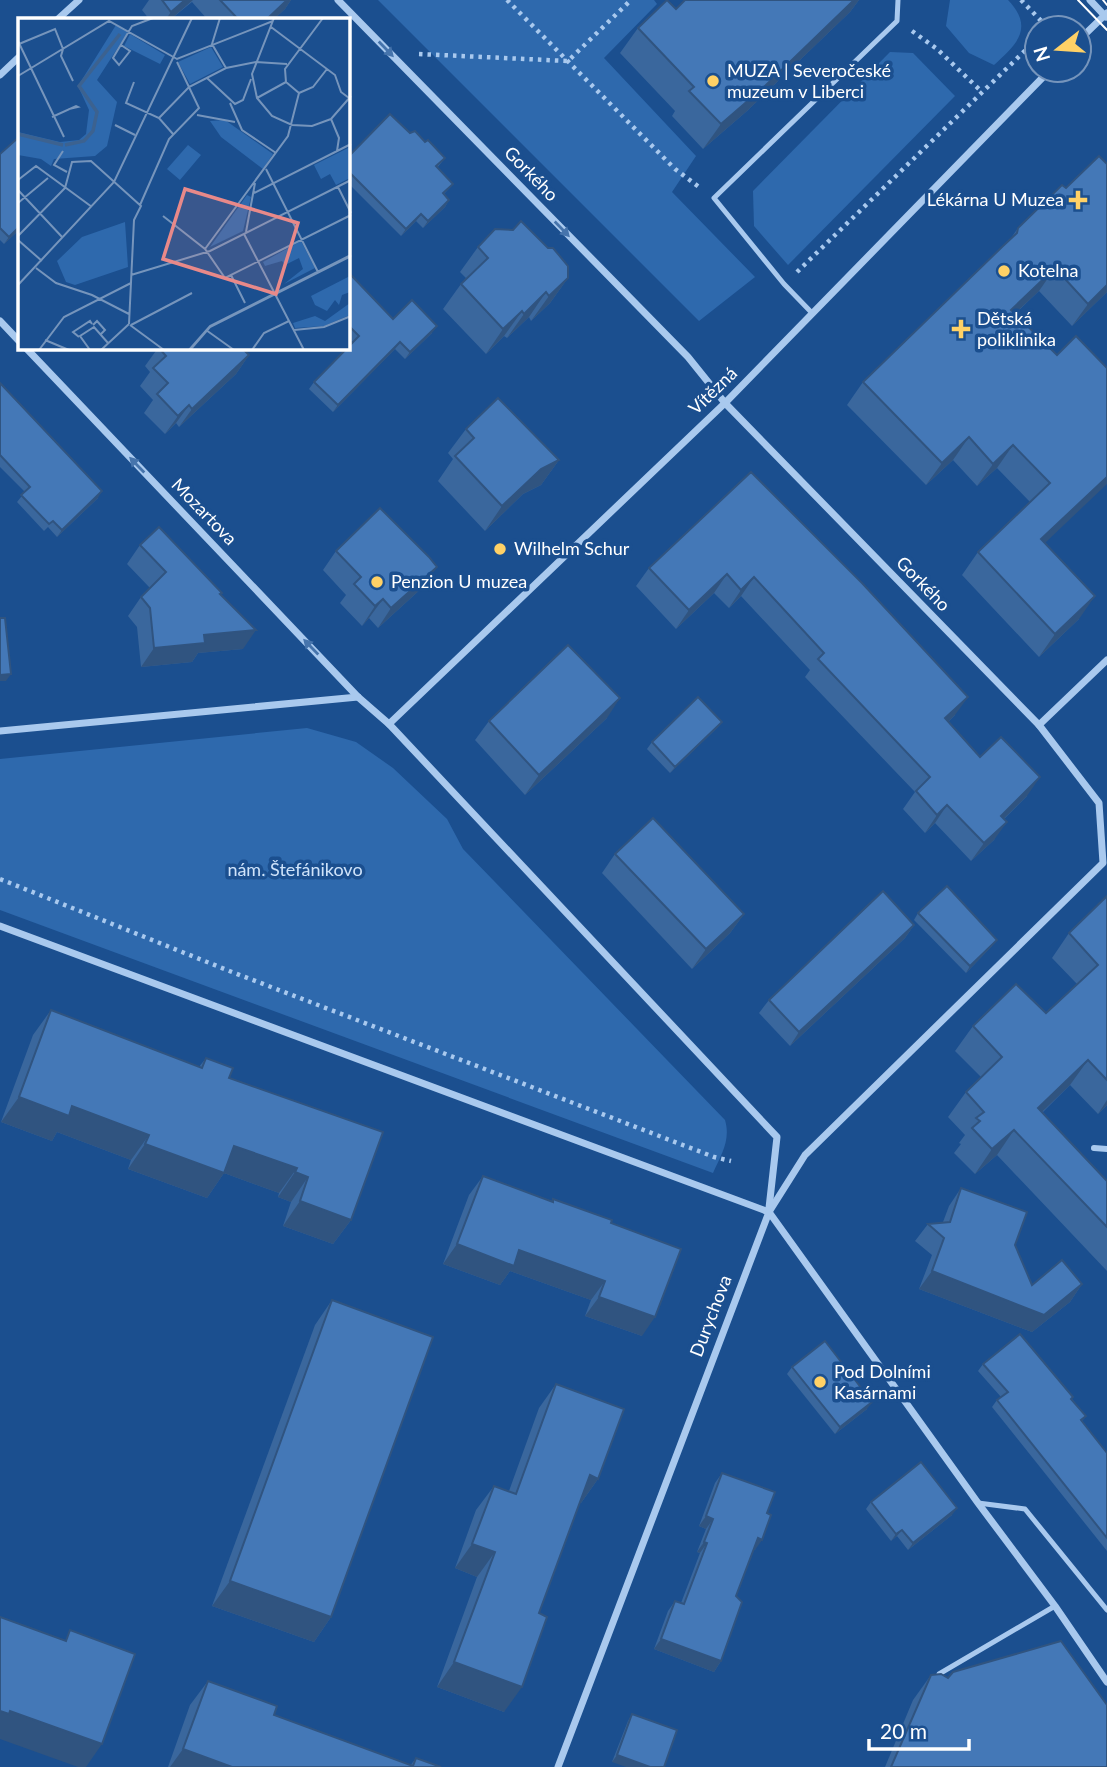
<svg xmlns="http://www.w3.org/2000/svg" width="1107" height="1767" font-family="Lato,sans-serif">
  <rect width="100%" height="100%" fill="#1b4f8f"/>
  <g fill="#2e69ad">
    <polygon points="378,0 654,0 657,4 604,58 696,156 672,192 755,277 699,321"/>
    <path d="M950 0H1008C1035 28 1016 45 994 65L969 53 946 26Z"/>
    <polygon points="890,52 913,53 955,96 788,265 754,226 753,191"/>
    <path d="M307 728 356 742 393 768 447 819 463 849 725 1120C731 1140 721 1155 713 1173L0 910V759Z"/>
  </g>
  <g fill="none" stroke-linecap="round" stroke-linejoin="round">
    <g stroke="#a9c9ee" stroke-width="4.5" stroke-dasharray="3.5 5" stroke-linecap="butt">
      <polyline points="507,0 675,169 699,187"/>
      <polyline points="1021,0 1048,28"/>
      <polyline points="912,31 937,49 982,92"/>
      <polyline points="419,54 568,61 631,0"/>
      <polyline points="797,272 1037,39"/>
      <polyline points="0,879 232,972 714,1157 731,1161"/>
    </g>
    <g stroke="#a9c9ee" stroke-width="5">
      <polyline points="812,313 784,284 714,198 897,21 898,0"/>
      <polyline points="978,1503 1025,1509 1107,1610"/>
      <polyline points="937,1680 939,1674 1055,1606"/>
    </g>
    <polyline stroke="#a9c9ee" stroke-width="6" points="1094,1148 1107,1149"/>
    <g stroke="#a9c9ee" stroke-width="7">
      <polyline points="338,0 688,357 725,403 1039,725 1099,803 1103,863 805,1155 769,1212 558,1767"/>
      <polyline points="1090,0 1106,17"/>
      <polyline points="58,19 79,0"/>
      <polyline points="1079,40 1107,13"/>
      <polyline points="0,75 19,57"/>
      <polyline points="0,321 19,341"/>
      <polyline points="26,348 358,697 389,724 777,1137 769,1208"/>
      <polyline points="389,724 725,403 1050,70"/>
      <polyline points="1039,725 1107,660"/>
      <polyline points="0,731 358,697"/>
      <polyline points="0,926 769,1212"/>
      <polyline points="769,1212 978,1503 1055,1606 1107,1682"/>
    </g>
    <g stroke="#fff" stroke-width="2">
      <polyline points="1078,0 1107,30"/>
      <polyline points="1103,0 1107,5"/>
    </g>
  </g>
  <g fill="#3a679d">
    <polygon points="149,0 291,0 285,9 274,19 207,19 192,2 171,19 149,19 142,10"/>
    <polygon points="685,0 859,0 850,12 747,111 703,149 672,116 675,111 620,53 638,28 676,9"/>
    <polygon points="19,137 19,230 4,244 0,240 0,154"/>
    <polygon points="425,142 445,158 437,168 453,184 444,194 449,200 445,207 423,228 416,221 401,236 348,183 348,157"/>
    <polygon points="1018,228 1107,292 1072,326 1039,291 1015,314 1057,355 1076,336 1045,543 1079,619 1039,657 962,575 978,552 1030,502 997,468 977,486 953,460 926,485 847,405 863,382 1009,241"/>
    <polygon points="478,247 568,278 550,303 531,321 529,317 507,338 504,336 486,354 443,309 461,284 466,278 460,272"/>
    <polygon points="348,272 393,319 432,333 405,359 395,349 333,412 309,389 314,382 353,342 348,337"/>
    <polygon points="158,348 242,348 249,355 236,374 179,427 176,423 165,434 144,413 153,400 140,386 150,372 145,366"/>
    <polygon points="0,383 98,498 57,537 48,527 44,531 17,502 25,492 0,467"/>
    <polygon points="466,429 559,460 541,485 523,494 485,531 438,481 453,459 448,453"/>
    <polygon points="751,472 955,715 948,722 980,757 1027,796 1004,819 994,840 971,861 935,823 925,833 903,809 915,792 805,677 810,670 741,596 729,608 714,593 676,629 636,586 649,568"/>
    <polygon points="140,545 221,595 243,649 198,653 192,662 141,667 137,627 128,616 141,597 150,588 127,564"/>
    <polygon points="336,551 423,587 378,628 369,618 362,626 340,603 346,595 323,570"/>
    <polygon points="607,718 525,795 475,740 489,721"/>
    <polygon points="722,722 717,728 670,773 647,749 652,742"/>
    <polygon points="615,854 744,914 730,933 692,969 602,873"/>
    <polygon points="1107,896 1107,1105 1098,1114 1070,1085 1042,1113 1107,1181 1107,1271 997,1155 975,1174 954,1153 961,1144 959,1143 965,1135 948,1117 966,1092 981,1077 955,1051 973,1026 1046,1013 1077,984 1052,958 1069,933"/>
    <polygon points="918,913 992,946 966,973 914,920"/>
    <polygon points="914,925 905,938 790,1046 759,1013 769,1000"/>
    <polygon points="51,1010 199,1067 206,1058 229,1078 351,1220 333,1244 283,1226 291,1202 278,1197 279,1193 224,1173 207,1198 128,1169 131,1160 57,1132 52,1141 1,1122 33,1035"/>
    <polygon points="483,1176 552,1201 553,1199 611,1223 642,1336 585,1316 591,1300 510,1271 500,1285 443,1264 469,1195"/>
    <polygon points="961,1188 1015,1245 1032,1285 1082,1284 1070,1302 1032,1332 919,1289 932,1255 915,1241 928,1224 943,1222 949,1206"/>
    <polygon points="332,1300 331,1617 314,1642 212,1606 315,1325"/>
    <polygon points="983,1364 1072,1399 1086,1416 1082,1421 1107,1453 1107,1551 992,1407 997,1400 1001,1397 978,1371"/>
    <polygon points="792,1367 867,1409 835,1434 787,1374"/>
    <polygon points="556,1384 598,1479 581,1503 579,1503 539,1613 504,1712 437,1687 477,1577 455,1568 476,1510 494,1486 509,1491 539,1408"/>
    <polygon points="722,1473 767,1513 755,1550 754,1549 736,1596 721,1661 714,1672 654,1649 668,1611 675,1601 681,1603 700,1553 697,1552 706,1529 699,1526 715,1483"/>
    <polygon points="871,1502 952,1515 908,1550 897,1536 891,1541 866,1509"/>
    <polygon points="931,1675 948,1678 1107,1767 885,1767 913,1700"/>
    <polygon points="208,1681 274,1715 410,1766 416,1758 441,1767 168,1767 190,1705"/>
    <polygon points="632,1714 677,1730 612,1762 628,1721"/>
  </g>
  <g fill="#305480">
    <polygon points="185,0 193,0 171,19 166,19 171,12"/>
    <polygon points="287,0 291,0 285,9 274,19 267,19"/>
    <polygon points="854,0 859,0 850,12 747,111 703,149 721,124"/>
    <polygon points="449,200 445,207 423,228 428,221"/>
    <polygon points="421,214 416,221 401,236 406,229"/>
    <polygon points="19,227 19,230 4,244 9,237"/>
    <polygon points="1055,268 1039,291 995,332 1011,310"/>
    <polygon points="568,278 550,303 531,321 549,296"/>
    <polygon points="1107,285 1107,292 1072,326 1088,304"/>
    <polygon points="546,292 529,317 507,338 524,314"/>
    <polygon points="522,311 504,336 486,354 503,329"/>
    <polygon points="437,326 432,333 405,359 410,352"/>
    <polygon points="400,342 395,349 333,412 338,405"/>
    <polygon points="249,355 236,374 179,427 192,409"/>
    <polygon points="189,405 176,423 165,434 178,416"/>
    <polygon points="969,437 953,460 926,485 942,463"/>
    <polygon points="1013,445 997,468 977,486 993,464"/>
    <polygon points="559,460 541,485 523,494 485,531 502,506 541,469"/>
    <polygon points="1107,477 1107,484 1025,562 1041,539"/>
    <polygon points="102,491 98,498 57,537 62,530"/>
    <polygon points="437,567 423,587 378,628 391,608"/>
    <polygon points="727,574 714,593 676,629 689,610"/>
    <polygon points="754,577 741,596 729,608 741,590"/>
    <polygon points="1095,596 1079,619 1039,657 1055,634"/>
    <polygon points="383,599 369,618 362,626 375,606"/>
    <polygon points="256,630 243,649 198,653 192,662 141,667 154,648 204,635"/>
    <polygon points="11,674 6,681 0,681 0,675"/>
    <polygon points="968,697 955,715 933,737 945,718"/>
    <polygon points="620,698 607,718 525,795 539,775"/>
    <polygon points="722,722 717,728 670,773 675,767"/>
    <polygon points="1040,777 1027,796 988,834 1001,816"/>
    <polygon points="947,805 935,823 925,833 937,815"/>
    <polygon points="1007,822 994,840 971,861 984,843"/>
    <polygon points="744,914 730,933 692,969 706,949"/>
    <polygon points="914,925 905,938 790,1046 799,1032"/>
    <polygon points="997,940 992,946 966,973 970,966"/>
    <polygon points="1088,1060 1070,1085 1020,1133 1038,1108"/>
    <polygon points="19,1097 72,1106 149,1135 131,1160 57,1132 52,1141 1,1122"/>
    <polygon points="1107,1100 1107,1105 1098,1114"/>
    <polygon points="1014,1130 997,1155 975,1174 992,1149"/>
    <polygon points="145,1144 234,1146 297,1168 279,1193 224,1173 207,1198 128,1169"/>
    <polygon points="295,1172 308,1177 291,1202 278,1197"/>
    <polygon points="300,1201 351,1220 333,1244 283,1226"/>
    <polygon points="457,1244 519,1250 605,1281 591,1300 510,1271 500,1285 443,1264"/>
    <polygon points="932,1271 1044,1315 1082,1284 1070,1302 1032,1332 919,1289"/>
    <polygon points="599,1297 655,1317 642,1336 585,1316"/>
    <polygon points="872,1402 867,1409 835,1434 840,1427"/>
    <polygon points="590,1475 598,1479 581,1503 572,1500"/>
    <polygon points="957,1508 952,1515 908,1550 913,1543"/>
    <polygon points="706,1516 713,1519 706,1529 699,1526"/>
    <polygon points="902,1530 897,1536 891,1541 896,1534"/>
    <polygon points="758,1538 762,1540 755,1550 751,1548"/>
    <polygon points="704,1542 707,1543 700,1553 697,1552"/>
    <polygon points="472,1544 495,1552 477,1577 455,1568"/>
    <polygon points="230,1581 331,1617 314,1642 212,1606"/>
    <polygon points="661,1639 721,1661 714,1672 654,1649"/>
    <polygon points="454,1662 522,1687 504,1712 437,1687"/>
    <polygon points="0,1711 10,1711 102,1744 86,1767 78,1767 0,1739"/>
    <polygon points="183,1749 232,1767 170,1767"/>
    <polygon points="617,1755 650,1767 626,1767 612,1762"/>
  </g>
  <g fill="#4478b7" stroke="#305480" stroke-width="2">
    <polygon points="162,0 185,0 171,12"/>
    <polygon points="220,0 287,0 267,19 238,19"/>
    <polygon points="667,0 676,9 685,0 854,0 765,86 721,124 689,91 694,87 638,28"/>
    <polygon points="390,114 410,133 415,131 425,142 428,140 445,158 436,166 453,184 443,193 449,200 428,221 421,214 406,229 348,171 348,157"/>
    <polygon points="19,137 19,227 9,237 0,228 0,154"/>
    <polygon points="1099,156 1107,164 1107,285 1088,304 1055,268 1011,310 1057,355 1076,336 1107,368 1107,477 1041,539 1095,596 1055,634 978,552 1050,483 1013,445 993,464 969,437 942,463 863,382 1003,246 1017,233 1018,228 1062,185 1066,188"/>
    <polygon points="521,221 548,248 553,248 568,266 568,278 549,296 546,292 524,314 522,311 503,329 461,284 488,258 478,247 495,229 513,230"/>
    <polygon points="348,272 393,319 412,300 437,326 410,352 400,342 338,405 314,382 359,336 348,325"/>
    <polygon points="159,348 242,348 249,355 192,409 189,405 178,416 157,394 168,383 153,368 166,356"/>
    <polygon points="0,383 102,491 62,530 53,521 49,524 21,495 30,487 0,455"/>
    <polygon points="498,398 559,460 541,469 502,506 455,456 474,438 466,429"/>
    <polygon points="751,472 862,583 968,697 945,718 980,757 1001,737 1040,777 1001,816 1007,822 984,843 947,805 937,815 916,791 930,777 818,659 824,653 754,577 741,590 727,574 689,610 649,568"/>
    <polygon points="380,508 429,557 437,567 391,608 383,599 375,606 354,584 361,577 336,551"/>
    <polygon points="159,527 222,593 220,594 256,630 204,635 205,643 154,648 150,608 141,597 166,572 140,545"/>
    <polygon points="0,618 5,618 11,674 0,675"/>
    <polygon points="568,645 620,698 539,775 489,721"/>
    <polygon points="698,697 722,722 675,767 652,742"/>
    <polygon points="653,818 744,914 706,949 615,854"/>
    <polygon points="947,886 997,940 970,966 918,913"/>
    <polygon points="883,891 914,925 799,1032 769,1000"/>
    <polygon points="1107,896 1107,1080 1088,1060 1038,1108 1107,1181 1107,1227 1014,1130 992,1149 972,1128 980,1121 976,1118 984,1112 966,1092 1002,1057 973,1026 1016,984 1046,1013 1098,965 1069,933"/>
    <polygon points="51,1010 202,1068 206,1058 233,1068 229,1078 383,1132 351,1220 300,1201 308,1177 295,1172 297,1168 234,1146 224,1173 145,1144 149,1135 72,1106 69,1116 19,1097"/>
    <polygon points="483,1176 553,1202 553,1199 612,1220 611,1223 681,1249 655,1317 599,1297 605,1281 519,1250 514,1266 457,1244"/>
    <polygon points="961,1188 1027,1212 1015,1245 1032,1285 1062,1260 1082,1284 1044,1315 932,1271 944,1238 928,1224 950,1222"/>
    <polygon points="332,1300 433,1337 331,1617 230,1581"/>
    <polygon points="1020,1334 1073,1397 1071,1399 1086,1416 1081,1420 1107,1453 1107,1538 997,1400 1008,1392 983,1364"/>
    <polygon points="825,1341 872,1402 840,1427 792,1367"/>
    <polygon points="556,1384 624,1409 598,1479 590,1475 539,1613 547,1617 522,1687 454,1662 495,1552 472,1544 494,1486 516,1494"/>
    <polygon points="921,1462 957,1508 913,1543 902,1530 896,1534 871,1502"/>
    <polygon points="722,1473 775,1492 767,1513 771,1515 762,1540 758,1538 736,1596 742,1602 721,1661 661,1639 675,1601 684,1604 707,1543 704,1542 713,1519 706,1516"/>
    <polygon points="0,1617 66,1641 70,1630 135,1654 102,1744 10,1711 9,1714 0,1711"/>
    <polygon points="1061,1641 1107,1705 1107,1767 891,1767 931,1675 941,1674 948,1678 953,1672"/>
    <polygon points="208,1681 277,1706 274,1715 413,1766 416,1758 441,1767 232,1767 183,1749"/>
    <polygon points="632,1714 677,1730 664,1767 650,1767 617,1755"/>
  </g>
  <defs><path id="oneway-solid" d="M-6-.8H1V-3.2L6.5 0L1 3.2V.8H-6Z" transform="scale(1.75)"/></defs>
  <g fill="#4674ac">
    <use href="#oneway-solid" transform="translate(386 49) rotate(46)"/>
    <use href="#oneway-solid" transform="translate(562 229) rotate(46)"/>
    <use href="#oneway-solid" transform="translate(137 465) rotate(-134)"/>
    <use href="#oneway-solid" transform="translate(311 647) rotate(-134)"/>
  </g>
  <g fill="#ffd166" stroke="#1b4f8f" stroke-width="2.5">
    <circle cx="713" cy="81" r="7"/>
    <path d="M1074.5 189.5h7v7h7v7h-7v7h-7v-7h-7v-7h7z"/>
    <circle cx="1004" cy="271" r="7"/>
    <path d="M957.5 318.5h7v7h7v7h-7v7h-7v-7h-7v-7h7z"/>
    <circle cx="500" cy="549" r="7"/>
    <circle cx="377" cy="582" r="7"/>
    <circle cx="820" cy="1382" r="7"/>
  </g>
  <g text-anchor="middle" stroke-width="7" stroke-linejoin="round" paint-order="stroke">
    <g font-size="18" fill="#fff" stroke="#1b4f8f" text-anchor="start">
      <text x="727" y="77">MUZA | Severočeské<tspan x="727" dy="21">muzeum v Liberci</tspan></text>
      <text x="1064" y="206" text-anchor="end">Lékárna U Muzea</text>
      <text x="1018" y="277">Kotelna</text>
      <text x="977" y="325">Dětská<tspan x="977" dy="21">poliklinika</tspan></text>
      <text x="514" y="555">Wilhelm Schur</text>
      <text x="391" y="588">Penzion U muzea</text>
      <text x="834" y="1378">Pod Dolními<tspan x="834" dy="21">Kasárnami</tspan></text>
    </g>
    <g font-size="18" fill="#fff" stroke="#1b4f8f">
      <text transform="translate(531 174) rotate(46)" y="6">Gorkého</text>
      <text transform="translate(713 391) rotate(-44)" y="6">Vítězná</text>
      <text transform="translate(204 512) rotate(46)" y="6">Mozartova</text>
      <text transform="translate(923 584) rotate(46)" y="6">Gorkého</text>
      <text transform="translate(711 1316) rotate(-69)" y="6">Durychova</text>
    </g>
    <g font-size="18" fill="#cfe3fa" stroke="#1b4f8f">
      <text x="295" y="876">nám. Štefánikovo</text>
    </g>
  </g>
  <g transform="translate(18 18)">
    <rect width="332" height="332" fill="#1b4f8f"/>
    <path d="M98 7 110 14 79 62 99 84 89 128 77 138 36 141 33 148 23 141 0 137V114L42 124 61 122 68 116 71 92 60 68ZM112 16 147 37 142 46 106 28ZM193 29 205 49 172 66 160 44ZM207 102 255 136 245 151 203 119 192 103ZM170 127 183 137 162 162 149 151ZM332 129V160L318 167 312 156 303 161 296 147ZM229 177 233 179 225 213 192 229ZM107 204 110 249 57 267 48 264 39 243 64 219ZM283 223 297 250 266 266 285 251 281 240 267 247 264 243 247 248 245 244ZM332 258V274L324 277 321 287 317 282 309 293 297 287 293 278ZM332 285V297L306 308 277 310 275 305 297 298 307 303Z" fill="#2e69ad"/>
    <path fill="none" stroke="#3c6290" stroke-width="3.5" d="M0 116 45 127M47 127 66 123 75 113 79 94 61 68 102 16"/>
    <path fill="none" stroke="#7695bc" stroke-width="2" d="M202 0 194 26 208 50M256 0 234 56 239 80 254 98 274 107 294 108 313 101M253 9 317 57 323 74 331 80M0 23 46 119M1 26 37 11 45 31 43 38 55 63M103 27 112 33 101 47 95 40 114 8 135 0M0 58 91 3 159 41 255 3M189 60 217 86 225 82 233 61M116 64 108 85 141 100 155 116M281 75 268 64 267 51 305 0M281 75 295 69 309 51M239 80 268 64M212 85 224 112 258 135M179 97 217 104M34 99 58 88 60 89 51 91M141 100 171 69 208 50 238 44 269 46M97 107 117 117M45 133 36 147 49 154M319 133 321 120 313 101 333 78M248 151 300 254M0 162 18 148 74 189M320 169 333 195M0 172 45 220M236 175 333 126M0 185 30 160M122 187 151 121 181 90 159 44M145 198 187 231 207 260 333 197M228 214 237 165M226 216 286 332M0 218 47 170 54 144 73 143 123 188 116 202 111 306M0 222 24 243M187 231 270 118 281 75M18 250 38 265 74 277 111 296M113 257 192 233 333 162M213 257 227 285M0 267 96 164 174 0M75 307 79 303 87 312 83 316M112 307 146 332M113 307 174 275M188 312 216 332M276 312 306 309 333 298M61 319 55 314 72 303 74 306M27 322 51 332M21 332 46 299 113 265M72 332 62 318 76 309 90 325M83 332 111 306M171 332 192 308 333 237M172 332 192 309 333 238M234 332 246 315 271 303"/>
    <path fill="#e88989" fill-opacity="0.15" stroke="#e88989" stroke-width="3.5" d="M167 171 280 205 258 276 145 241Z"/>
    <rect width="332" height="332" fill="none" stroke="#fff" stroke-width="3.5"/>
  </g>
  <g transform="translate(1058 49) rotate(253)"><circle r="33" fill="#1b4f8f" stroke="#7695bc" stroke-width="2"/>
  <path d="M0-5L12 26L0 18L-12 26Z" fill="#ffd166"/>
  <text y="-10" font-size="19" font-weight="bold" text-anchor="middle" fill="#ffffff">N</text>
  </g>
  <path d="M869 1739v10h100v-10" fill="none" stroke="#ffffff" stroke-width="3.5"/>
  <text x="880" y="1739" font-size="21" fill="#ffffff" stroke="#1b4f8f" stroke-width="5" paint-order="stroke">20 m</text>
</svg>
